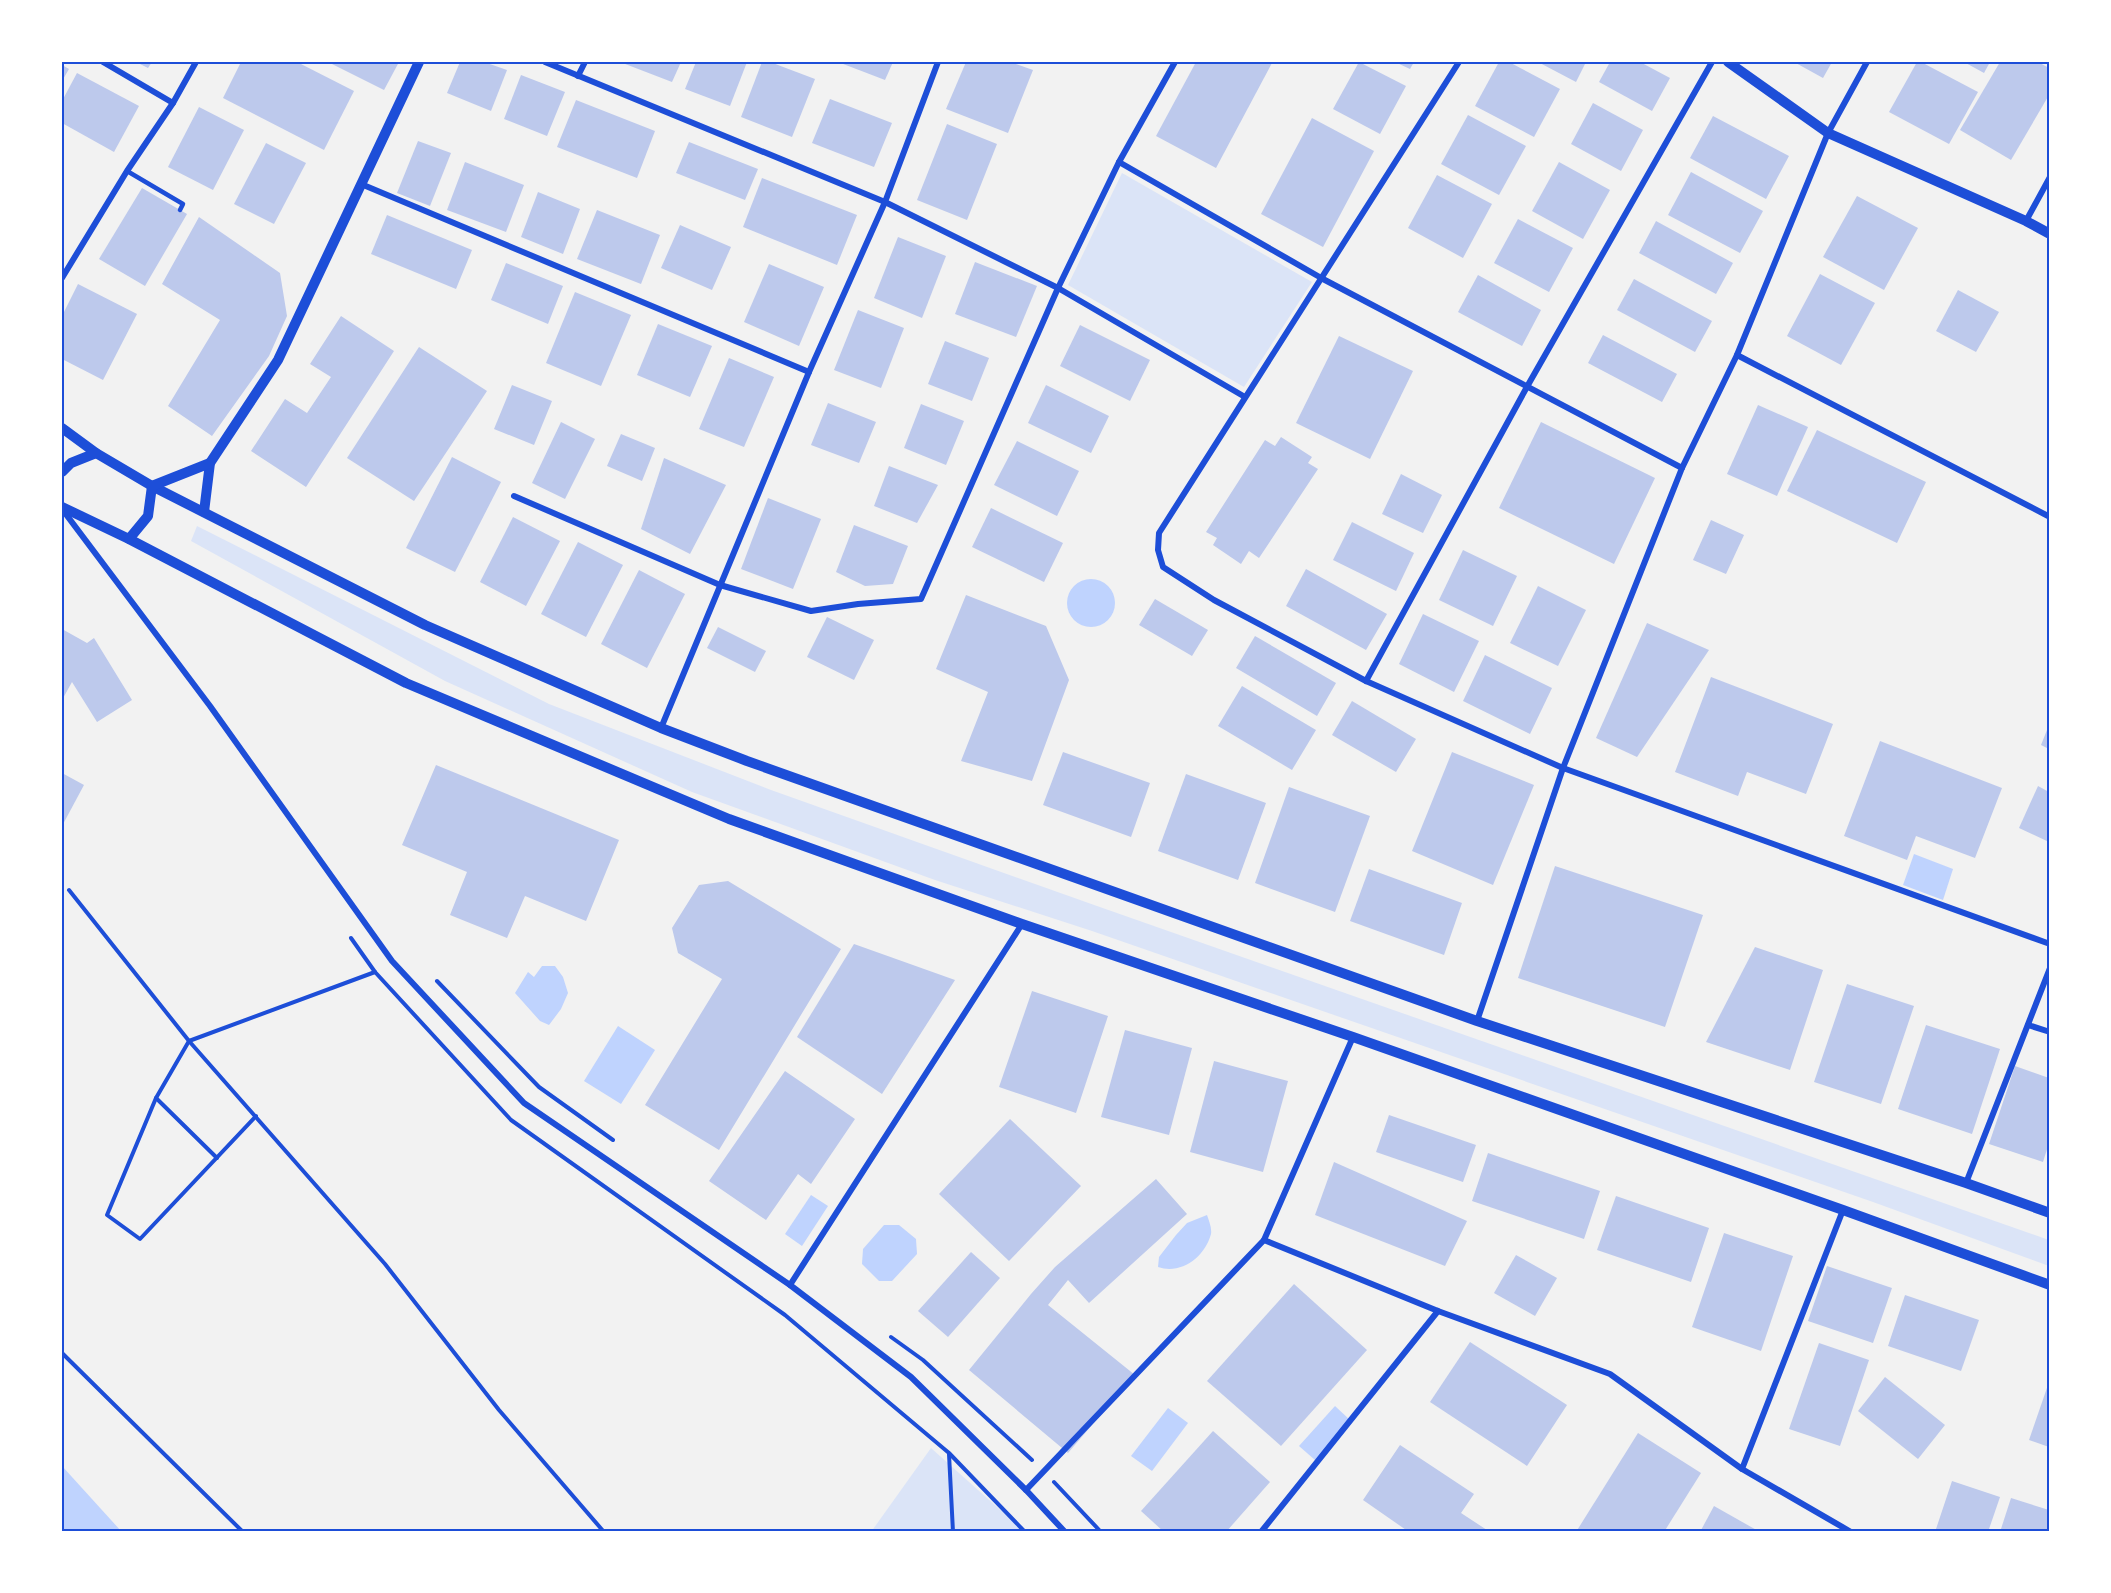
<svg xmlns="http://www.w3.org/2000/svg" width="2111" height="1593" font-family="Poppins,sans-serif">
  <rect width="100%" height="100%" fill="#f2f2f2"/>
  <g fill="#dbe4f7">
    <polygon points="1122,173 1312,282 1244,387 1068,285"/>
    <polygon points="197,526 549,704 771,790 1097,906 2049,1240 2049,1266 1873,1202 1092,931 935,880 692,792 445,681 191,541"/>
    <polygon points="931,1448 1024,1531 871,1532"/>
  </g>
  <g fill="#bfd3fe">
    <circle cx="1091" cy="603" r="24"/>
    <polygon points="1914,854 1953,869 1943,900 1903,885"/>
    <polygon points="542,966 555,966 563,977 568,993 561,1009 549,1025 540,1021 515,993 528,972 534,977"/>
    <polygon points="618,1026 655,1050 621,1104 584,1081"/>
    <polygon points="811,1195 828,1206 802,1246 785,1234"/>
    <path d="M1207 1215C1209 1221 1212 1228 1211 1234 1205 1257 1181 1275 1158 1267L1159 1257 1176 1235 1187 1223Z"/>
    <polygon points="884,1225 899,1225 916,1239 917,1254 892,1281 879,1281 862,1264 863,1249"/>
    <polygon points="1335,1406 1351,1421 1315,1460 1299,1446"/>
    <polygon points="1168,1408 1188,1423 1152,1471 1131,1456"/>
    <polygon points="62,1466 121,1531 62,1531"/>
  </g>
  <g fill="#bdc9ec">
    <polygon points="136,62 152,62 148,68"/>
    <polygon points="241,62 297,62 354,91 324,150 223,98"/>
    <polygon points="328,62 399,62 384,90"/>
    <polygon points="460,62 484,62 507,70 491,111 447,93"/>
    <polygon points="620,62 681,62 672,82"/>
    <polygon points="696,62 747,62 730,106 685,89"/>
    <polygon points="762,62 770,62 815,79 792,137 741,117"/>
    <polygon points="838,62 893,62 885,80"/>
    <polygon points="966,62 1010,62 1033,70 1008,133 946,109"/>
    <polygon points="1196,62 1272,63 1216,168 1156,136"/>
    <polygon points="1359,62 1406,86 1380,134 1333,109"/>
    <polygon points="1395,62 1414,62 1410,69"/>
    <polygon points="1499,62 1509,62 1560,89 1534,137 1475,106"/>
    <polygon points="1538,62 1586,62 1576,82"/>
    <polygon points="1610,62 1640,62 1670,78 1652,111 1599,82"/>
    <polygon points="1794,62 1832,62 1823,78"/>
    <polygon points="1917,62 1921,62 1978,92 1949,144 1889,112"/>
    <polygon points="1964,62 1990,62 1984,73"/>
    <polygon points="2000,62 2038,62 2049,68 2049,95 2011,160 1960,130"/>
    <polygon points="62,65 69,69 62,81"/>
    <polygon points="77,73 139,106 114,152 62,123 62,101"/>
    <polygon points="521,75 565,92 547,136 504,119"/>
    <polygon points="830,99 892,123 874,167 812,143"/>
    <polygon points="576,100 655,131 637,178 557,147"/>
    <polygon points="1593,103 1643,130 1621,171 1571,144"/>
    <polygon points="199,107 244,130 213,190 168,167"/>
    <polygon points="1468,115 1526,146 1499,195 1441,164"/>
    <polygon points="1713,116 1789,156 1766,199 1690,158"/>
    <polygon points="1312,118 1374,151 1323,247 1261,214"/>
    <polygon points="947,124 997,144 967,220 917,200"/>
    <polygon points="418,141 451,153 430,206 397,193"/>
    <polygon points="689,142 758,169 745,200 676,173"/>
    <polygon points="266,143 306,163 274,224 234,204"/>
    <polygon points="465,162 524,185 506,232 447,210"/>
    <polygon points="1559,162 1610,190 1583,239 1532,211"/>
    <polygon points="1691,172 1763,211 1740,253 1668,215"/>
    <polygon points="1437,175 1492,204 1463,258 1408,228"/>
    <polygon points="762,178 857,215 837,265 743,227"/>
    <polygon points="142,188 187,214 145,286 99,259"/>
    <polygon points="538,192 580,209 563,254 521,237"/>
    <polygon points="1857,196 1918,228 1884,290 1823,257"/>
    <polygon points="597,210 660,235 641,284 577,259"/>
    <polygon points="387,215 472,250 456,289 371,254"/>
    <polygon points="199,217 280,273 287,316 269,356 212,436 168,406 220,320 162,284"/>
    <polygon points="1518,219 1573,248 1549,292 1494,263"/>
    <polygon points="1656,221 1733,263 1716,294 1639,253"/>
    <polygon points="680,225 731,247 712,290 661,268"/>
    <polygon points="898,237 946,256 922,318 874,298"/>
    <polygon points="975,262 1037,286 1016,337 955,314"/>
    <polygon points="506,263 563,286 548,324 491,300"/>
    <polygon points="769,264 824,287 799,346 744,322"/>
    <polygon points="1820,274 1875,303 1841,365 1787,336"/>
    <polygon points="1478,275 1541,310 1522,346 1458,312"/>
    <polygon points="1634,279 1712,321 1695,352 1617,310"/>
    <polygon points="78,284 137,314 103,380 62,359 62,316"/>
    <polygon points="1958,290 1999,312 1976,352 1936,331"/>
    <polygon points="575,292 631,315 601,386 546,363"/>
    <polygon points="858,310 904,328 881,388 834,370"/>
    <polygon points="341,316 394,351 306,487 251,451 285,399 307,413 331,377 310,364"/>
    <polygon points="658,324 712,346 690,397 637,375"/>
    <polygon points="1080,325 1150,360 1130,401 1060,366"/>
    <polygon points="1603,335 1677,374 1662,402 1588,363"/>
    <polygon points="1339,336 1413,371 1370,459 1296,423"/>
    <polygon points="945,341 989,358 972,401 928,384"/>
    <polygon points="419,347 487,391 414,501 347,458"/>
    <polygon points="729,358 774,377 744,447 699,429"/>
    <polygon points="512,385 552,401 534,445 494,429"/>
    <polygon points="1046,385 1109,416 1091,453 1028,423"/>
    <polygon points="828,403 876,422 859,463 811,445"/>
    <polygon points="921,404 964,421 946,465 904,448"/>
    <polygon points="1758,405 1808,427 1777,496 1727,474"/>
    <polygon points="561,422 595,439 565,499 532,483"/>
    <polygon points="1541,422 1655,478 1614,564 1499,508"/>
    <polygon points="1817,430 1926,482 1897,543 1787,491"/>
    <polygon points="621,434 655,448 642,481 607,466"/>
    <polygon points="1281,437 1312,457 1308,463 1318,469 1259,558 1249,551 1241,564 1213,545 1217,538 1206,532 1265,440 1275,446"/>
    <polygon points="1017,441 1079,471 1057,516 994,485"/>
    <polygon points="452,457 501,482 455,572 406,548"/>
    <polygon points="664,458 726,485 690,554 641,529"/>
    <polygon points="889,466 938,485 917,523 874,506"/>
    <polygon points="1401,474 1442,495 1423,533 1382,514"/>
    <polygon points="768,498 821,519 793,589 741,569"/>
    <polygon points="991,508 1063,543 1044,582 972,547"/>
    <polygon points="513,517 560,541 526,606 480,582"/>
    <polygon points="1711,520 1744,535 1726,574 1693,560"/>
    <polygon points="1352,522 1414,553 1396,591 1333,560"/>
    <polygon points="854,525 908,546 893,584 865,586 836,572"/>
    <polygon points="578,542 623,565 586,637 541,614"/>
    <polygon points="1463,550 1517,576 1493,626 1439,600"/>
    <polygon points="1306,569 1387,614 1366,650 1286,606"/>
    <polygon points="639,570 685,594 647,668 601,644"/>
    <polygon points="1538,586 1586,610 1558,666 1510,643"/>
    <polygon points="966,595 1046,626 1069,680 1032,781 961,761 988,692 936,669"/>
    <polygon points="1155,599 1208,630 1192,656 1139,625"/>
    <polygon points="1423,614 1479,641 1454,692 1399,664"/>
    <polygon points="827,617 874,640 854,680 807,657"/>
    <polygon points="1647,623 1709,650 1637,757 1596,738"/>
    <polygon points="718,627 766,651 755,672 707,648"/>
    <polygon points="62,629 87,643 94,638 132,700 97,722 72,682 62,700"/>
    <polygon points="1255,636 1336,683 1317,716 1236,668"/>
    <polygon points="1485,655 1552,688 1530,734 1463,701"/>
    <polygon points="1711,677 1833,724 1806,794 1747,772 1738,796 1675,772"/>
    <polygon points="1242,686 1316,730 1292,770 1218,726"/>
    <polygon points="1352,701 1416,739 1396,772 1332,735"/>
    <polygon points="2049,725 2049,749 2041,745"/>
    <polygon points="1880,741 2002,788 1975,858 1916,836 1907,860 1844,836"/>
    <polygon points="1063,752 1150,783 1131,837 1043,805"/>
    <polygon points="1452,752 1534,785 1493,885 1412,851"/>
    <polygon points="436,765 619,840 586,921 525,896 507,938 450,915 467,872 402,845"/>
    <polygon points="62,773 84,785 62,826"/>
    <polygon points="1186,774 1266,803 1238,880 1158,851"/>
    <polygon points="2038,786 2049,792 2049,842 2019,828"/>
    <polygon points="1289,787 1370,816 1335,912 1255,883"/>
    <polygon points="1555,866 1703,915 1665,1027 1518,978"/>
    <polygon points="1369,869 1462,903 1444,955 1350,921"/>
    <polygon points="728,881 841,949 719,1150 645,1105 722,979 678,953 672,928 699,885"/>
    <polygon points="854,944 955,980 882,1094 797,1037"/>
    <polygon points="1755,947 1823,970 1790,1070 1706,1042"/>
    <polygon points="1847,984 1914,1006 1881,1104 1814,1082"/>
    <polygon points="1032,991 1108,1016 1076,1113 999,1087"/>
    <polygon points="1926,1025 2000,1049 1972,1134 1898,1109"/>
    <polygon points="1125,1030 1192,1048 1169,1135 1101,1117"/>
    <polygon points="1214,1061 1288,1081 1263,1172 1190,1152"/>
    <polygon points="2015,1066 2049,1078 2049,1143 2043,1162 1989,1144"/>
    <polygon points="785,1071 855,1119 811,1184 798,1174 766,1220 709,1181"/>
    <polygon points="1389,1115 1476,1145 1463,1182 1376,1152"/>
    <polygon points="1010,1119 1081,1186 1009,1261 939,1194"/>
    <polygon points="1488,1153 1600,1191 1584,1239 1472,1201"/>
    <polygon points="1334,1162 1467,1221 1445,1266 1315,1215"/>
    <polygon points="1156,1179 1187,1214 1089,1303 1068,1280 1048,1305 1135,1375 1068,1453 969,1370 1031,1294 1055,1267"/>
    <polygon points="1616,1196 1709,1228 1691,1282 1597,1250"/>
    <polygon points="1724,1233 1793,1256 1761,1351 1692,1327"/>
    <polygon points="971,1252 1000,1278 948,1337 918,1311"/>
    <polygon points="1516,1255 1557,1278 1535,1316 1494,1293"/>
    <polygon points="1827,1266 1892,1288 1873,1343 1808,1321"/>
    <polygon points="1294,1284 1367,1350 1281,1446 1207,1381"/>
    <polygon points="1905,1295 1979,1320 1961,1371 1888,1346"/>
    <polygon points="1470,1342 1567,1405 1527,1466 1430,1402"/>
    <polygon points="1819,1343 1869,1360 1840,1446 1789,1429"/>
    <polygon points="1885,1377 1945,1425 1918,1459 1858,1411"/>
    <polygon points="2049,1382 2049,1447 2029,1440"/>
    <polygon points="1213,1431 1270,1482 1226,1532 1164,1532 1141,1511"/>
    <polygon points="1638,1433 1701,1473 1664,1532 1576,1532"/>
    <polygon points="1400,1445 1474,1494 1461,1513 1490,1532 1409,1532 1363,1500"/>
    <polygon points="1952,1481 2000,1497 1988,1532 1935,1532"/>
    <polygon points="2011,1498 2049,1510 2049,1532 2000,1532"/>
    <polygon points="1714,1506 1760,1532 1700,1532"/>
  </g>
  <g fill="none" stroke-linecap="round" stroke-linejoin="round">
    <g stroke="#1d4ed8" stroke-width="4">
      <polyline points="69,890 189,1041 385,1264 499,1410 604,1532"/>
      <polyline points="351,938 375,972 511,1120 785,1315 949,1453 1025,1532"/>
      <polyline points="437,981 539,1087 613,1140"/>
      <polyline points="156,1098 217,1158"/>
      <polyline points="256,1116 140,1239 107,1215 156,1098 189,1041 375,972"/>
      <polyline points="891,1337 923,1360 1032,1460"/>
      <polyline points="62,1353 243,1532"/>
      <polyline points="949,1454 953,1532"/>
      <polyline points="1054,1482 1101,1532"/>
    </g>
    <polyline stroke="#1d4ed8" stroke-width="4.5" points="127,171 183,204 180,210"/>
    <g stroke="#1d4ed8" stroke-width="6">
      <polyline points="103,62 173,103"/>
      <polyline points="545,62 885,202 1058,288 1245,397"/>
      <path d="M1459 62C1360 219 1258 375 1159 533L1158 550 1163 567 1214 600 1366 681 1563 768 2050 944"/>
      <polyline points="578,76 585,62"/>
      <polyline points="1119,162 1323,279 1682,468"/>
      <polyline points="361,184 809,372"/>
      <polyline points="2026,221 2050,177"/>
      <polyline points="62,278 127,171 173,103 196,62"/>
      <polyline points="1737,355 2050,517"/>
      <polyline points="514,496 720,585 811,611 858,604 921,599 1058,288 1119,162 1175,62"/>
      <polyline points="62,509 210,706 392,961 524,1103 790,1285 911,1377 1026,1490 1065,1532"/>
      <polyline points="1366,681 1528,385 1712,62"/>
      <polyline points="661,728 809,372 885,202 938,62"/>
      <polyline points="1477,1021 1563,768 1682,468 1737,355 1828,133 1867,62"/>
      <polyline points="2028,1025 2050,1032"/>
      <polyline points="1966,1183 2050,968"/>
      <polyline points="1264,1240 1438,1311 1610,1374 1742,1469 1851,1532"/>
      <polyline points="790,1285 1022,924"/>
      <polyline points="1742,1469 1843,1210"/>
      <polyline points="1026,1490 1264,1240 1353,1037"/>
      <polyline points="1261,1532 1438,1311"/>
    </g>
    <g stroke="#1d4ed8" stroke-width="10">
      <polyline points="1728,62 1828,133 2026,221 2050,234"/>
      <polyline points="62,428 96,453 152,486 425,625 661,728 747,761 1477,1021 1966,1183 2050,1213"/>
      <polyline points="62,472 71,463 96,453"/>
      <polyline points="62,507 129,539 406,683 729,819 1022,924 1353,1037 1843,1210 2050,1285"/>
      <polyline points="204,512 210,463 278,360 419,62"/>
      <polyline points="129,539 148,516 152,486 210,463"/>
    </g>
  </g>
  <rect width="2111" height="1593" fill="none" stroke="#ffffff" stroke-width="126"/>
  <rect x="63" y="63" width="1985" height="1467" fill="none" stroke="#1d4ed8" stroke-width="2"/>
</svg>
